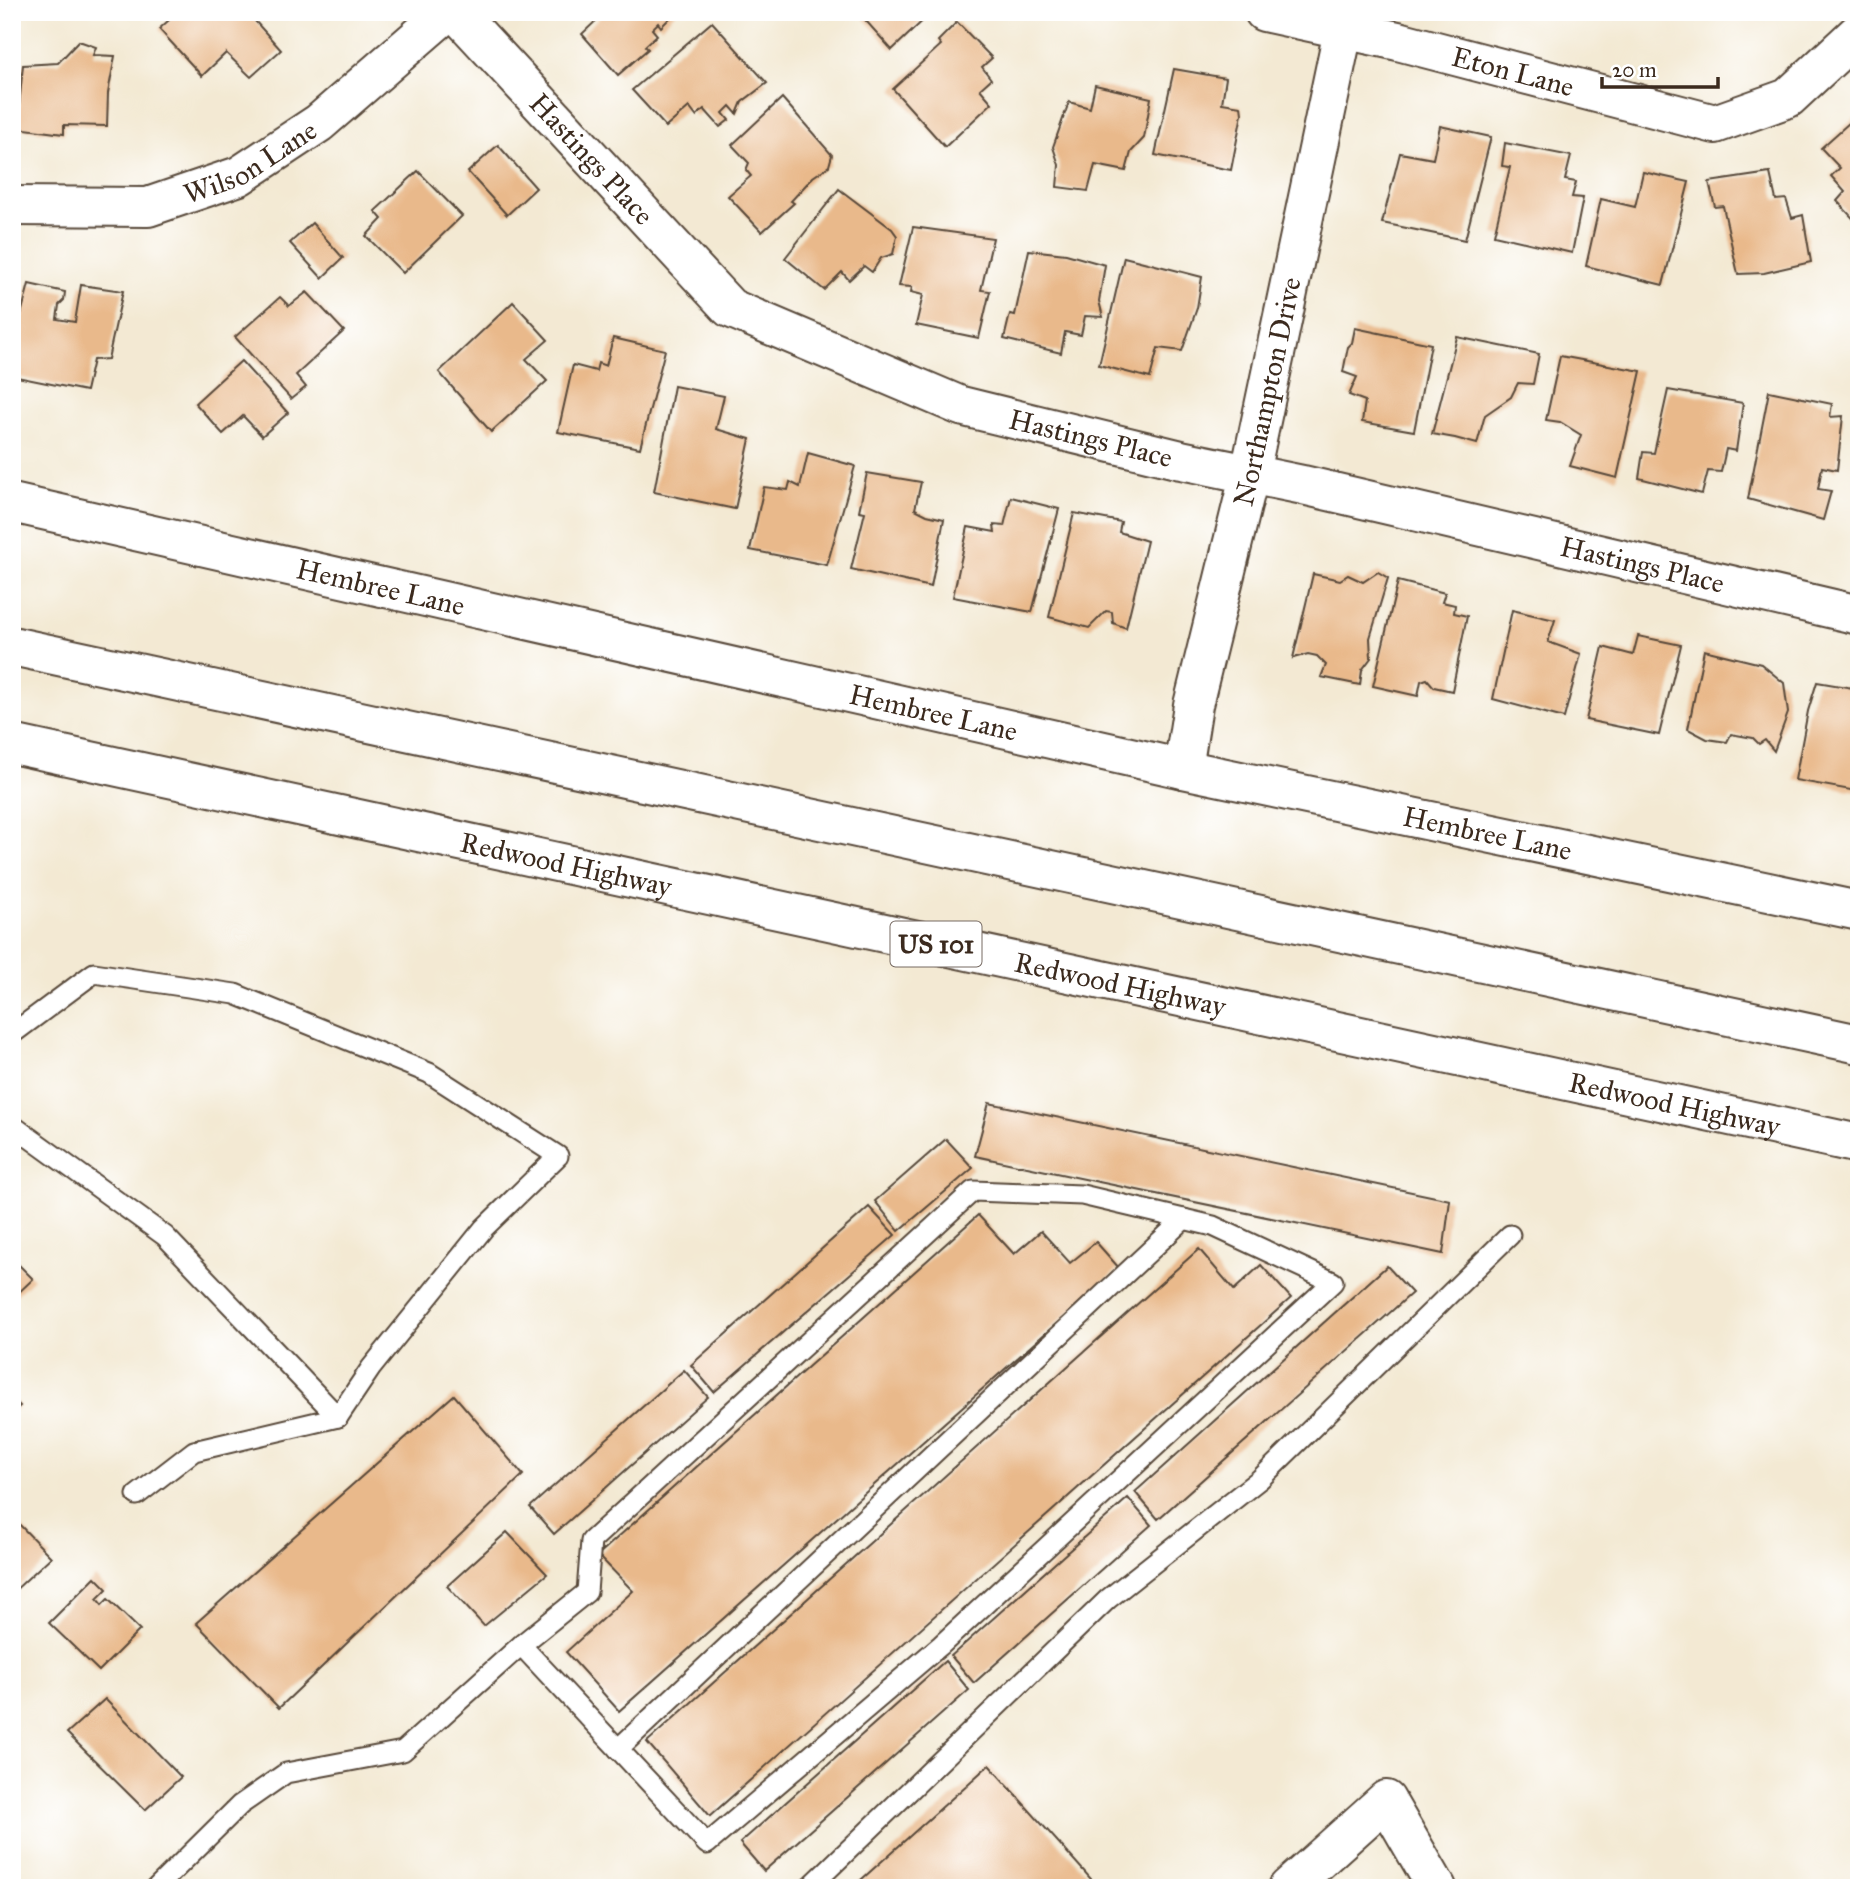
<svg xmlns="http://www.w3.org/2000/svg" width="1871" height="1900" font-family="'IM FELL Great Primer',serif">
  <rect width="100%" height="100%" fill="#fff"/>
  <filter id="ink" filterUnits="userSpaceOnUse"><feTurbulence type="fractalNoise" baseFrequency=".0143" numOctaves="2"/><feDisplacementMap in="SourceGraphic" scale="14" xChannelSelector="R" yChannelSelector="G"/><feConvolveMatrix kernelMatrix="1 2 1 2 8 2 1 2 1" color-interpolation-filters="sRGB"/></filter>
  <filter id="wash" filterUnits="userSpaceOnUse"><feTurbulence type="fractalNoise" baseFrequency=".00686" numOctaves="4" result="noise"/><feDisplacementMap in="SourceGraphic" scale="28" xChannelSelector="R" yChannelSelector="G"/><feGaussianBlur stdDeviation="1.57" result="paint"/><feColorMatrix in="noise" values="0 0 0 0 0 0 0 0 0 0 0 0 0 0 0 0 0 1.4 0 .05"/><feComposite in="paint" operator="in"/></filter>
  <g filter="url(#wash)">
    <rect width="100%" height="100%" fill="#f3e9d3"/>
    <g id="blocks">
      <g fill="#e9b98b">
        <polygon points="178,12 247,12 281,50 251,77 226,53 202,76 159,29"/>
        <polygon points="596,12 676,12 661,27 658,23 652,29 657,35 645,46 648,49 618,75 582,34 600,17"/>
        <polygon points="858,12 932,12 892,50"/>
        <polygon points="712,22 767,83 742,102 737,114 730,106 723,113 729,120 720,127 704,109 696,116 689,107 666,127 632,90"/>
        <polygon points="957,22 992,58 982,67 991,79 980,89 992,103 945,147 893,89 941,45 938,41"/>
        <polygon points="79,41 96,47 93,55 115,56 108,93 107,126 64,125 64,134 17,128 23,65 58,63"/>
        <polygon points="1174,69 1226,78 1222,103 1241,106 1242,114 1231,170 1155,155"/>
        <polygon points="1095,85 1151,98 1144,138 1131,152 1126,171 1095,165 1088,191 1057,187 1059,165 1053,147 1069,102 1090,108"/>
        <polygon points="782,98 832,155 829,166 813,177 791,201 794,203 762,232 728,196 751,176 746,170 749,163 732,145"/>
        <polygon points="1859,114 1859,225 1837,201 1845,192 1831,176 1840,168 1821,148"/>
        <polygon points="1440,126 1491,137 1465,240 1382,223 1400,153 1433,159"/>
        <polygon points="1505,143 1571,156 1565,180 1576,182 1572,197 1583,198 1572,253 1494,235 1510,167 1502,166"/>
        <polygon points="498,145 536,188 507,215 468,172"/>
        <polygon points="418,171 462,216 403,273 366,236 382,219 375,211"/>
        <polygon points="1643,172 1689,182 1663,285 1586,266 1601,199 1635,207"/>
        <polygon points="1770,173 1776,200 1786,199 1792,218 1803,215 1811,262 1764,273 1738,274 1723,206 1715,207 1709,182"/>
        <polygon points="839,189 892,229 897,236 893,254 881,258 872,272 864,266 849,280 842,272 824,290 785,258"/>
        <polygon points="312,223 343,258 322,278 290,243"/>
        <polygon points="913,227 993,238 981,290 990,291 979,338 916,325 923,295 911,292 912,287 899,286"/>
        <polygon points="1029,250 1066,254 1105,265 1099,301 1103,317 1085,316 1081,335 1065,332 1061,353 1004,339 1010,314 1015,315"/>
        <polygon points="1124,257 1202,277 1197,308 1182,351 1158,348 1150,378 1099,365"/>
        <polygon points="12,280 18,281 13,301 12,301"/>
        <polygon points="29,284 65,292 64,300 59,305 57,319 75,322 81,285 123,291 108,359 93,360 86,391 12,376 14,341"/>
        <polygon points="307,292 344,331 296,375 306,387 291,399 235,337 280,297 289,306"/>
        <polygon points="513,302 548,340 526,359 547,381 491,432 439,372"/>
        <polygon points="1355,328 1431,344 1414,431 1362,422 1365,401 1349,395 1357,377 1343,372 1348,347 1352,343"/>
        <polygon points="1457,337 1539,354 1533,384 1518,383 1511,397 1485,415 1477,444 1455,438 1432,434"/>
        <polygon points="613,338 665,350 640,448 558,432 573,365 596,371 598,363 606,366"/>
        <polygon points="1560,356 1641,371 1617,478 1570,466 1581,435 1560,422 1546,420"/>
        <polygon points="241,361 288,413 262,436 243,416 223,434 195,403"/>
        <polygon points="674,386 724,396 716,429 750,439 735,509 654,492"/>
        <polygon points="1668,390 1743,403 1736,451 1726,449 1721,472 1708,471 1702,494 1639,478 1643,452 1654,453"/>
        <polygon points="1769,391 1832,404 1830,417 1843,416 1837,470 1822,467 1818,489 1831,491 1823,520 1748,499"/>
        <polygon points="808,453 855,466 827,565 750,550 764,487 788,490 790,482 800,487"/>
        <polygon points="867,473 921,482 915,509 927,515 944,519 931,587 851,569 865,512 859,511"/>
        <polygon points="1011,497 1059,509 1032,612 953,597 968,527 995,532 994,525 1004,526"/>
        <polygon points="1074,513 1121,522 1119,532 1147,541 1126,628 1113,623 1112,612 1106,611 1089,628 1049,617"/>
        <polygon points="1378,572 1388,578 1370,638 1371,658 1362,670 1360,685 1321,677 1326,665 1317,656 1308,654 1293,658 1313,574 1340,580 1348,575 1363,582"/>
        <polygon points="1398,581 1445,593 1442,602 1455,605 1454,613 1467,616 1452,691 1434,687 1427,679 1421,681 1418,696 1373,686"/>
        <polygon points="1512,610 1555,620 1548,642 1581,654 1564,718 1493,699"/>
        <polygon points="1638,636 1681,645 1659,735 1586,720 1603,647 1633,655"/>
        <polygon points="1704,650 1761,664 1784,683 1788,713 1774,751 1765,740 1759,744 1753,738 1731,734 1727,742 1707,739 1688,729"/>
        <polygon points="1817,682 1859,689 1859,785 1856,791 1795,780 1808,711"/>
        <polygon points="989,1103 1450,1200 1443,1254 975,1156"/>
        <polygon points="946,1139 973,1168 899,1231 875,1201"/>
        <polygon points="869,1207 895,1235 714,1392 691,1365"/>
        <polygon points="978,1215 1014,1254 1041,1231 1070,1263 1096,1242 1119,1268 619,1711 566,1652 633,1591 598,1555"/>
        <polygon points="1199,1249 1234,1290 1261,1265 1291,1298 710,1816 647,1742"/>
        <polygon points="12,1258 33,1279 12,1299"/>
        <polygon points="1387,1266 1412,1293 1158,1519 1135,1492"/>
        <polygon points="684,1370 708,1397 554,1534 530,1507"/>
        <polygon points="454,1395 523,1475 279,1708 196,1623"/>
        <polygon points="12,1398 20,1406 12,1413"/>
        <polygon points="1128,1498 1151,1525 974,1683 951,1656"/>
        <polygon points="12,1517 51,1557 12,1593"/>
        <polygon points="507,1532 547,1574 484,1626 447,1586"/>
        <polygon points="95,1577 107,1589 97,1599 102,1605 108,1599 140,1630 99,1671 49,1623"/>
        <polygon points="945,1661 969,1690 764,1871 740,1843"/>
        <polygon points="105,1699 181,1777 145,1810 67,1733"/>
        <polygon points="989,1765 1099,1888 852,1888"/>
      </g>
    </g>
  </g>
  <g filter="url(#ink)">
    <use href="#blocks" fill-opacity="0" stroke="#574739" stroke-width="2"/>
    <g fill="none" stroke-linecap="round" stroke-linejoin="round">
      <g stroke="#574739" stroke-width="23">
        <g id="service">
          <polyline points="12,1034 94,973 235,994 429,1073 558,1156 484,1228 371,1368 338,1417 165,1236 12,1125"/>
          <polyline points="137,1495 194,1451 338,1417"/>
          <polyline points="618,1749 1184,1219"/>
          <polyline points="156,1888 240,1805 286,1773 403,1751 521,1645 587,1592 591,1541 973,1191 1082,1195 1213,1226 1333,1282 941,1645 707,1844 521,1645"/>
          <polyline points="809,1888 1108,1599 1260,1479 1510,1235"/>
        </g>
      </g>
      <g stroke="#574739" stroke-width="42">
        <g id="minor">
          <path id="s1" d="M456 12 730 308 961 406 1181 460 1303 485 1859 615"/>
          <path id="s2" d="M1264 12 1398 41 1715 124 1788 98 1859 32"/>
          <path id="s3" d="M12 206 148 207 239 176 319 123 447 12"/>
          <path id="s4" d="M1183 769 1193 705 1250 473 1347 12"/>
          <polyline points="1288,1888 1386,1800 1437,1888"/>
        </g>
      </g>
      <g stroke="#574739" stroke-width="42">
        <g id="tertiary">
          <path id="s5" d="M12 503 1183 769 1859 911"/>
        </g>
      </g>
      <g stroke="#574739" stroke-width="42">
        <g id="motorway">
          <polyline points="12,646 1859,1044"/>
          <path id="s6" d="M12 744 1859 1144"/>
        </g>
      </g>
      <use href="#service" stroke="#fff" stroke-width="19"/>
      <use href="#minor" stroke="#fff" stroke-width="38"/>
      <use href="#tertiary" stroke="#fff" stroke-width="38"/>
      <use href="#motorway" stroke="#fff" stroke-width="38"/>
    </g>
  </g>
  <g text-anchor="middle" stroke-width="5" stroke-linejoin="round" paint-order="stroke">
    <rect fill="#fff" stroke="#766a62" stroke-width="2" x="890.5" y="921.5" width="91" height="45" rx="5"/>
    <g font-size="26" font-weight="bold" fill="#3b2a1e">
      <text x="936" y="953">US 101</text>
    </g>
    <g font-size="28" fill="#3b2a1e" stroke="#fff">
      <text dy="10" stroke="none"><textPath href="#s2" startOffset="256">Eton Lane</textPath></text>
      <text dy="10" stroke="none"><textPath href="#s3" startOffset="248">Wilson Lane</textPath></text>
      <text dy="10" stroke="none"><textPath href="#s1" startOffset="200">Hastings Place</textPath></text>
      <text dy="10" stroke="none"><textPath href="#s4" startOffset="387">Northampton Drive</textPath></text>
      <text dy="10" stroke="none"><textPath href="#s1" startOffset="788">Hastings Place</textPath></text>
      <text dy="10" stroke="none"><textPath href="#s1" startOffset="1354">Hastings Place</textPath></text>
      <text dy="10" stroke="none"><textPath href="#s5" startOffset="378">Hembree Lane</textPath></text>
      <text dy="10" stroke="none"><textPath href="#s5" startOffset="945">Hembree Lane</textPath></text>
      <text dy="10" stroke="none"><textPath href="#s5" startOffset="1512">Hembree Lane</textPath></text>
      <text dy="10" stroke="none"><textPath href="#s6" startOffset="567">Redwood Highway</textPath></text>
      <text dy="10" stroke="none"><textPath href="#s6" startOffset="1134">Redwood Highway</textPath></text>
      <text dy="10" stroke="none"><textPath href="#s6" startOffset="1701">Redwood Highway</textPath></text>
    </g>
  </g>
  <rect width="1871" height="1900" fill="none" stroke="#fff" stroke-width="42"/>
  <path d="M1602 77v10h116v-10" fill="none" stroke="#3b2a1e" stroke-width="3.5"/>
  <text x="1612" y="77" font-size="21" fill="#3b2a1e" stroke="#ffffff" stroke-width="5" paint-order="stroke">20 m</text>
</svg>
